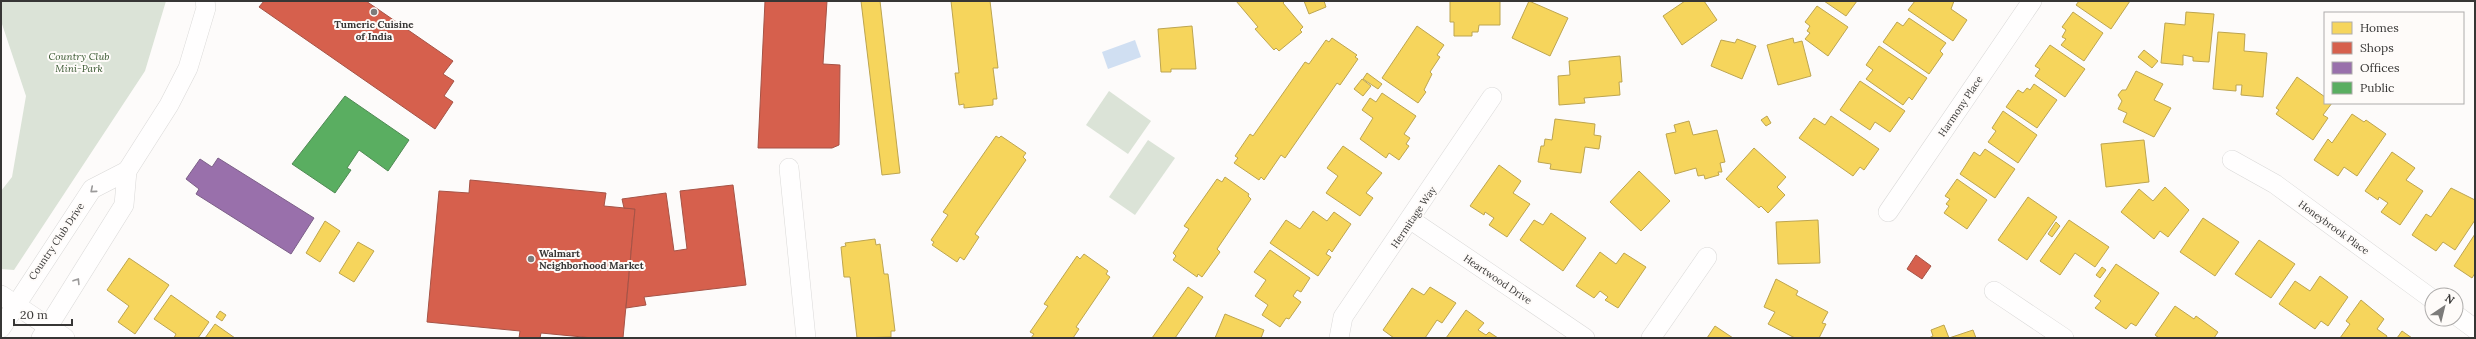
<svg xmlns="http://www.w3.org/2000/svg" width="2476" height="339" font-family="Lora,serif">
  <rect width="100%" height="100%" fill="#fdfbfa"/>
  <g fill="#dbe3d7">
    <polygon points="1,1 166,1 145,71 14,270 1,269 1,191 12,177 26,96 1,21"/>
    <polygon points="1109,91 1151,121 1128,154 1086,125"/>
    <polygon points="1148,140 1175,158 1135,215 1109,197"/>
  </g>
  <polygon fill="#d0dff2" points="1135,40 1141,57 1108,69 1102,52"/>
  <g fill="#f6d55c" stroke="#bda550">
    <polygon points="861,1 880,1 900,173 882,175"/>
    <polygon points="951,1 990,1 998,68 993,68 997,99 993,99 993,105 964,108 964,104 959,105 955,73 959,73"/>
    <polygon points="1236,1 1285,1 1283,3 1303,27 1300,30 1302,32 1279,51 1276,48 1274,50 1255,29 1258,27"/>
    <polygon points="1304,1 1324,1 1326,7 1309,14"/>
    <polygon points="1450,1 1500,1 1500,25 1479,25 1478,32 1472,32 1472,36 1454,36 1454,22 1450,22"/>
    <polygon points="1529,1 1568,18 1550,56 1512,38"/>
    <polygon points="1685,1 1704,1 1717,20 1682,45 1663,16"/>
    <polygon points="1824,1 1857,1 1846,16"/>
    <polygon points="1915,1 1954,1 1951,9 1967,20 1953,41 1908,10"/>
    <polygon points="2079,1 2130,1 2111,29 2076,5"/>
    <polygon points="1817,6 1848,27 1828,56 1805,39 1810,33 1807,31 1810,26 1805,22"/>
    <polygon points="2073,12 2103,33 2084,61 2061,45 2066,39 2062,37 2066,30 2062,27"/>
    <polygon points="2186,12 2214,14 2209,62 2193,61 2193,57 2183,55 2183,65 2161,63 2165,23 2185,25"/>
    <polygon points="1909,18 1946,43 1940,51 1943,54 1929,74 1883,42 1897,22 1903,26"/>
    <polygon points="1192,26 1196,69 1171,69 1171,72 1161,72 1158,29"/>
    <polygon points="1417,26 1444,45 1437,55 1440,57 1430,72 1432,74 1424,90 1426,92 1418,103 1382,78"/>
    <polygon points="2218,32 2245,34 2244,51 2267,53 2263,97 2241,95 2242,85 2236,85 2236,91 2213,89"/>
    <polygon points="1332,38 1357,55 1355,57 1358,59 1340,85 1337,83 1285,158 1281,155 1264,180 1261,177 1259,180 1234,163 1238,158 1235,156 1250,134 1253,136 1305,62 1309,64 1326,40 1329,42"/>
    <polygon points="1793,38 1794,43 1802,41 1811,76 1778,85 1767,45"/>
    <polygon points="1737,39 1756,46 1742,79 1711,66 1721,40 1735,43"/>
    <polygon points="2050,45 2085,69 2065,97 2035,76 2040,69 2035,66"/>
    <polygon points="1879,46 1927,78 1912,100 1909,97 1903,105 1866,79 1873,70 1866,65"/>
    <polygon points="2144,50 2158,61 2152,68 2138,57"/>
    <polygon points="1620,56 1622,82 1619,82 1620,95 1584,98 1585,103 1559,105 1558,76 1570,75 1569,61"/>
    <polygon points="2136,71 2163,84 2154,100 2171,108 2154,137 2123,122 2127,113 2118,109 2122,101 2118,95 2122,90 2126,90"/>
    <polygon points="1367,73 1382,84 1378,89 1363,79"/>
    <polygon points="2297,77 2325,97 2325,103 2332,103 2323,115 2328,118 2313,140 2276,114 2279,110 2276,108"/>
    <polygon points="1362,79 1371,86 1363,96 1354,89"/>
    <polygon points="1860,81 1905,111 1890,132 1875,122 1870,130 1840,110"/>
    <polygon points="2034,84 2057,100 2037,128 2006,107 2018,90 2023,93 2027,88 2030,90"/>
    <polygon points="1382,93 1416,116 1404,134 1410,138 1406,144 1409,146 1399,160 1389,153 1386,158 1360,139 1373,118 1362,110 1370,98 1376,102"/>
    <polygon points="2003,111 2037,135 2018,163 1988,142 1996,131 1992,128"/>
    <polygon points="2352,114 2364,122 2366,120 2386,134 2357,176 2344,167 2338,176 2314,160 2328,139 2332,143"/>
    <polygon points="1767,116 1771,123 1766,126 1761,120"/>
    <polygon points="1831,116 1879,149 1864,170 1860,167 1853,176 1799,138 1814,118 1825,125"/>
    <polygon points="1555,119 1595,124 1594,135 1601,136 1599,149 1585,147 1581,173 1550,169 1551,164 1538,162 1541,146 1544,146 1545,139 1552,140"/>
    <polygon points="1689,121 1693,135 1717,130 1725,162 1720,163 1722,172 1718,172 1719,175 1705,179 1704,175 1698,176 1696,168 1675,174 1666,134 1676,132 1674,125"/>
    <polygon points="996,136 999,138 1001,136 1026,153 1023,157 1026,160 975,234 979,237 964,260 960,257 957,262 932,245 934,242 931,240 948,215 943,212"/>
    <polygon points="2144,140 2149,182 2106,187 2101,144"/>
    <polygon points="1343,146 1382,173 1366,193 1373,198 1360,216 1326,193 1338,176 1327,168"/>
    <polygon points="1754,148 1786,177 1777,187 1785,195 1768,213 1761,206 1759,208 1726,179"/>
    <polygon points="1985,149 2015,169 1995,198 1960,174 1974,152 1980,156"/>
    <polygon points="2392,152 2415,168 2406,180 2423,191 2400,225 2381,212 2388,203 2379,197 2378,200 2365,191"/>
    <polygon points="1499,165 1521,181 1513,193 1530,204 1507,237 1489,225 1494,218 1485,212 1484,215 1470,206"/>
    <polygon points="1639,171 1670,201 1641,231 1610,202"/>
    <polygon points="1225,177 1249,194 1248,196 1251,199 1217,249 1220,252 1202,277 1198,274 1197,277 1173,260 1176,256 1173,253 1189,229 1184,226 1217,179 1222,182"/>
    <polygon points="1957,179 1987,200 1967,229 1944,213 1949,206 1946,204 1950,199 1945,196"/>
    <polygon points="2165,187 2189,210 2168,237 2160,231 2154,239 2121,212 2139,189 2153,201"/>
    <polygon points="2451,188 2475,200 2475,220 2455,250 2443,242 2436,251 2412,235 2426,214 2431,217"/>
    <polygon points="2028,197 2057,217 2027,260 1998,240"/>
    <polygon points="1313,211 1327,221 1334,212 1351,224 1332,252 1329,249 1326,254 1331,257 1318,276 1270,243 1286,220 1300,229"/>
    <polygon points="1551,213 1586,238 1563,271 1520,240 1534,220 1543,225"/>
    <polygon points="2203,218 2239,242 2215,276 2180,252"/>
    <polygon points="1818,220 1820,263 1778,264 1776,222"/>
    <polygon points="2069,220 2109,247 2095,267 2075,253 2060,275 2040,261"/>
    <polygon points="325,221 340,231 320,262 306,253"/>
    <polygon points="2056,222 2060,226 2052,237 2048,234"/>
    <polygon points="2475,234 2475,273 2472,278 2454,266"/>
    <polygon points="875,239 876,245 880,244 884,274 888,274 895,331 891,331 891,337 857,338 850,277 844,277 841,247 846,246 845,243"/>
    <polygon points="2259,240 2295,264 2271,298 2235,274"/>
    <polygon points="358,242 374,251 354,282 339,273"/>
    <polygon points="1270,250 1310,278 1301,292 1297,290 1293,296 1301,302 1289,319 1286,318 1280,327 1262,315 1268,305 1255,296 1266,280 1254,272"/>
    <polygon points="1600,252 1616,264 1624,253 1646,267 1618,308 1605,300 1608,297 1600,291 1594,298 1576,286"/>
    <polygon points="1084,254 1108,271 1106,274 1110,277 1076,327 1079,329 1073,338 1031,338 1034,334 1030,332 1048,306 1044,304 1077,256 1080,259"/>
    <polygon points="129,258 169,285 135,334 118,322 129,306 107,290"/>
    <polygon points="2116,264 2159,293 2136,326 2131,323 2126,329 2095,308 2101,301 2094,296"/>
    <polygon points="2102,267 2106,270 2100,278 2096,275"/>
    <polygon points="2320,276 2348,297 2328,326 2321,321 2315,329 2279,304 2295,281 2310,291"/>
    <polygon points="1776,279 1798,291 1796,295 1828,312 1822,323 1826,324 1819,338 1795,338 1768,324 1775,312 1764,307"/>
    <polygon points="1188,287 1203,297 1175,338 1152,338"/>
    <polygon points="1430,287 1456,303 1442,323 1437,320 1425,338 1394,338 1383,330 1412,288 1424,295"/>
    <polygon points="171,295 209,322 198,338 174,338 176,334 154,319"/>
    <polygon points="2361,300 2384,319 2377,329 2387,336 2386,338 2340,338 2350,324 2346,321"/>
    <polygon points="2175,306 2194,319 2196,316 2218,332 2214,338 2159,338 2155,335"/>
    <polygon points="1466,310 1484,323 1478,330 1486,335 1489,332 1498,338 1446,338"/>
    <polygon points="220,311 226,315 222,321 216,317"/>
    <polygon points="1225,314 1264,330 1261,338 1215,338"/>
    <polygon points="215,324 235,338 205,338"/>
    <polygon points="1944,325 1949,338 1929,338 1933,336 1931,330"/>
    <polygon points="1715,326 1733,338 1707,338"/>
    <polygon points="1973,330 1976,338 1949,338"/>
    <polygon points="2402,331 2412,338 2397,338"/>
  </g>
  <g fill="#d6604d" stroke="#a65346">
    <polygon points="264,1 366,1 453,61 443,74 454,81 444,96 453,102 435,129 259,7"/>
    <polygon points="765,1 827,1 823,64 840,65 839,145 832,148 758,148"/>
    <polygon points="470,180 606,193 604,206 635,209 623,338 593,338 541,333 540,338 519,338 520,331 427,322 439,191 469,193"/>
    <polygon points="733,185 746,285 644,297 646,305 626,308 635,209 624,208 622,199 666,193 674,251 687,249 680,191"/>
    <polygon points="1916,255 1931,266 1922,279 1907,269"/>
  </g>
  <polygon fill="#9970ab" stroke="#7c5f88" points="218,158 314,218 291,254 196,194 199,189 186,179 200,159 212,167"/>
  <polygon fill="#5aae61" stroke="#508a54" points="345,96 409,140 388,171 359,150 347,168 351,170 335,193 292,164"/>
  <g fill="none" stroke-linecap="round" stroke-linejoin="round">
    <g stroke="#dad9d8" stroke-width="20">
      <g id="minor">
        <polyline points="2232,160 2275,184 2432,299"/>
        <polyline points="789,168 806,338"/>
        <polyline points="1888,212 2032,1"/>
        <polyline points="1411,220 1585,338"/>
        <polyline points="1994,291 2064,338"/>
        <polyline points="1,295 65,338"/>
        <polyline points="2456,315 2475,329"/>
        <polyline points="1,328 92,189 127,171"/>
        <polyline points="41,338 124,205 127,171 169,105 188,68 206,8 205,1"/>
        <polyline points="1339,338 1343,317 1492,97"/>
        <polyline points="1651,338 1707,257"/>
      </g>
    </g>
    <use href="#minor" stroke="#fffefe" stroke-width="19"/>
  </g>
  <defs><path id="oneway-chevron" d="M-2-3.5L2.5 0L-2 3.5" fill="none" stroke-width="1.6" stroke-linecap="round" stroke-linejoin="round"/></defs>
  <g stroke="#9b9a9a">
    <use href="#oneway-chevron" transform="translate(93 190) rotate(140)"/>
    <use href="#oneway-chevron" transform="translate(77 281) rotate(-58)"/>
  </g>
  <g fill="#7c7b7a" stroke="#fefbf9" stroke-width="1.5">
    <circle cx="374" cy="12" r="4"/>
    <circle cx="531" cy="259" r="4"/>
  </g>
  <g text-anchor="middle" stroke-width="4" stroke-linejoin="round" paint-order="stroke">
    <g font-size="10" font-weight="bold" fill="#373635" stroke="#fefbf9">
      <text x="374" y="28">Tumeric Cuisine<tspan x="374" dy="12">of India</tspan></text>
      <text x="539" y="257" text-anchor="start">Walmart<tspan x="539" dy="12">Neighborhood Market</tspan></text>
    </g>
    <g font-size="10" font-style="italic" fill="#36562e" stroke="#fefbf9">
      <text x="79" y="60">Country Club<tspan x="79" dy="12">Mini-Park</tspan></text>
    </g>
    <g font-size="10" fill="#373635" stroke="#fefbf9">
      <text transform="translate(1960 106) rotate(-56)" y="4">Harmony Place</text>
      <text transform="translate(1413 217) rotate(-56)" y="4">Hermitage Way</text>
      <text transform="translate(2334 227) rotate(36)" y="4">Honeybrook Place</text>
      <text transform="translate(56 241) rotate(-56)" y="4">Country Club Drive</text>
      <text transform="translate(1498 279) rotate(34)" y="4">Heartwood Drive</text>
    </g>
  </g>
  <rect width="2476" height="339" fill="none" stroke="#373635" stroke-width="4"/>
  <rect x="2324" y="12" width="140" height="92" fill="#fefbf9" stroke="#aeacab"/>
  <rect x="2332" y="22" width="20" height="12" fill="#f6d55c" stroke="#aeacab"/>
  <text x="2360" y="32" font-size="12" fill="#373635">Homes</text>
  <rect x="2332" y="42" width="20" height="12" fill="#d6604d" stroke="#aeacab"/>
  <text x="2360" y="52" font-size="12" fill="#373635">Shops</text>
  <rect x="2332" y="62" width="20" height="12" fill="#9970ab" stroke="#aeacab"/>
  <text x="2360" y="72" font-size="12" fill="#373635">Offices</text>
  <rect x="2332" y="82" width="20" height="12" fill="#5aae61" stroke="#aeacab"/>
  <text x="2360" y="92" font-size="12" fill="#373635">Public</text>
  <g transform="translate(2444 307) rotate(35)"><circle r="19" fill="#fefbf9" stroke="#aeacab"/>
  <path d="M0-3L7 15L0 10L-7 15Z" fill="#7c7b7a"/>
  <text y="-6" font-size="11" font-weight="bold" text-anchor="middle" fill="#373635">N</text>
  </g>
  <path d="M14 319v6h58v-6" fill="none" stroke="#373635" stroke-width="2"/>
  <text x="20" y="319" font-size="12" fill="#373635" stroke="#fefbf9" stroke-width="3" paint-order="stroke">20 m</text>
</svg>
